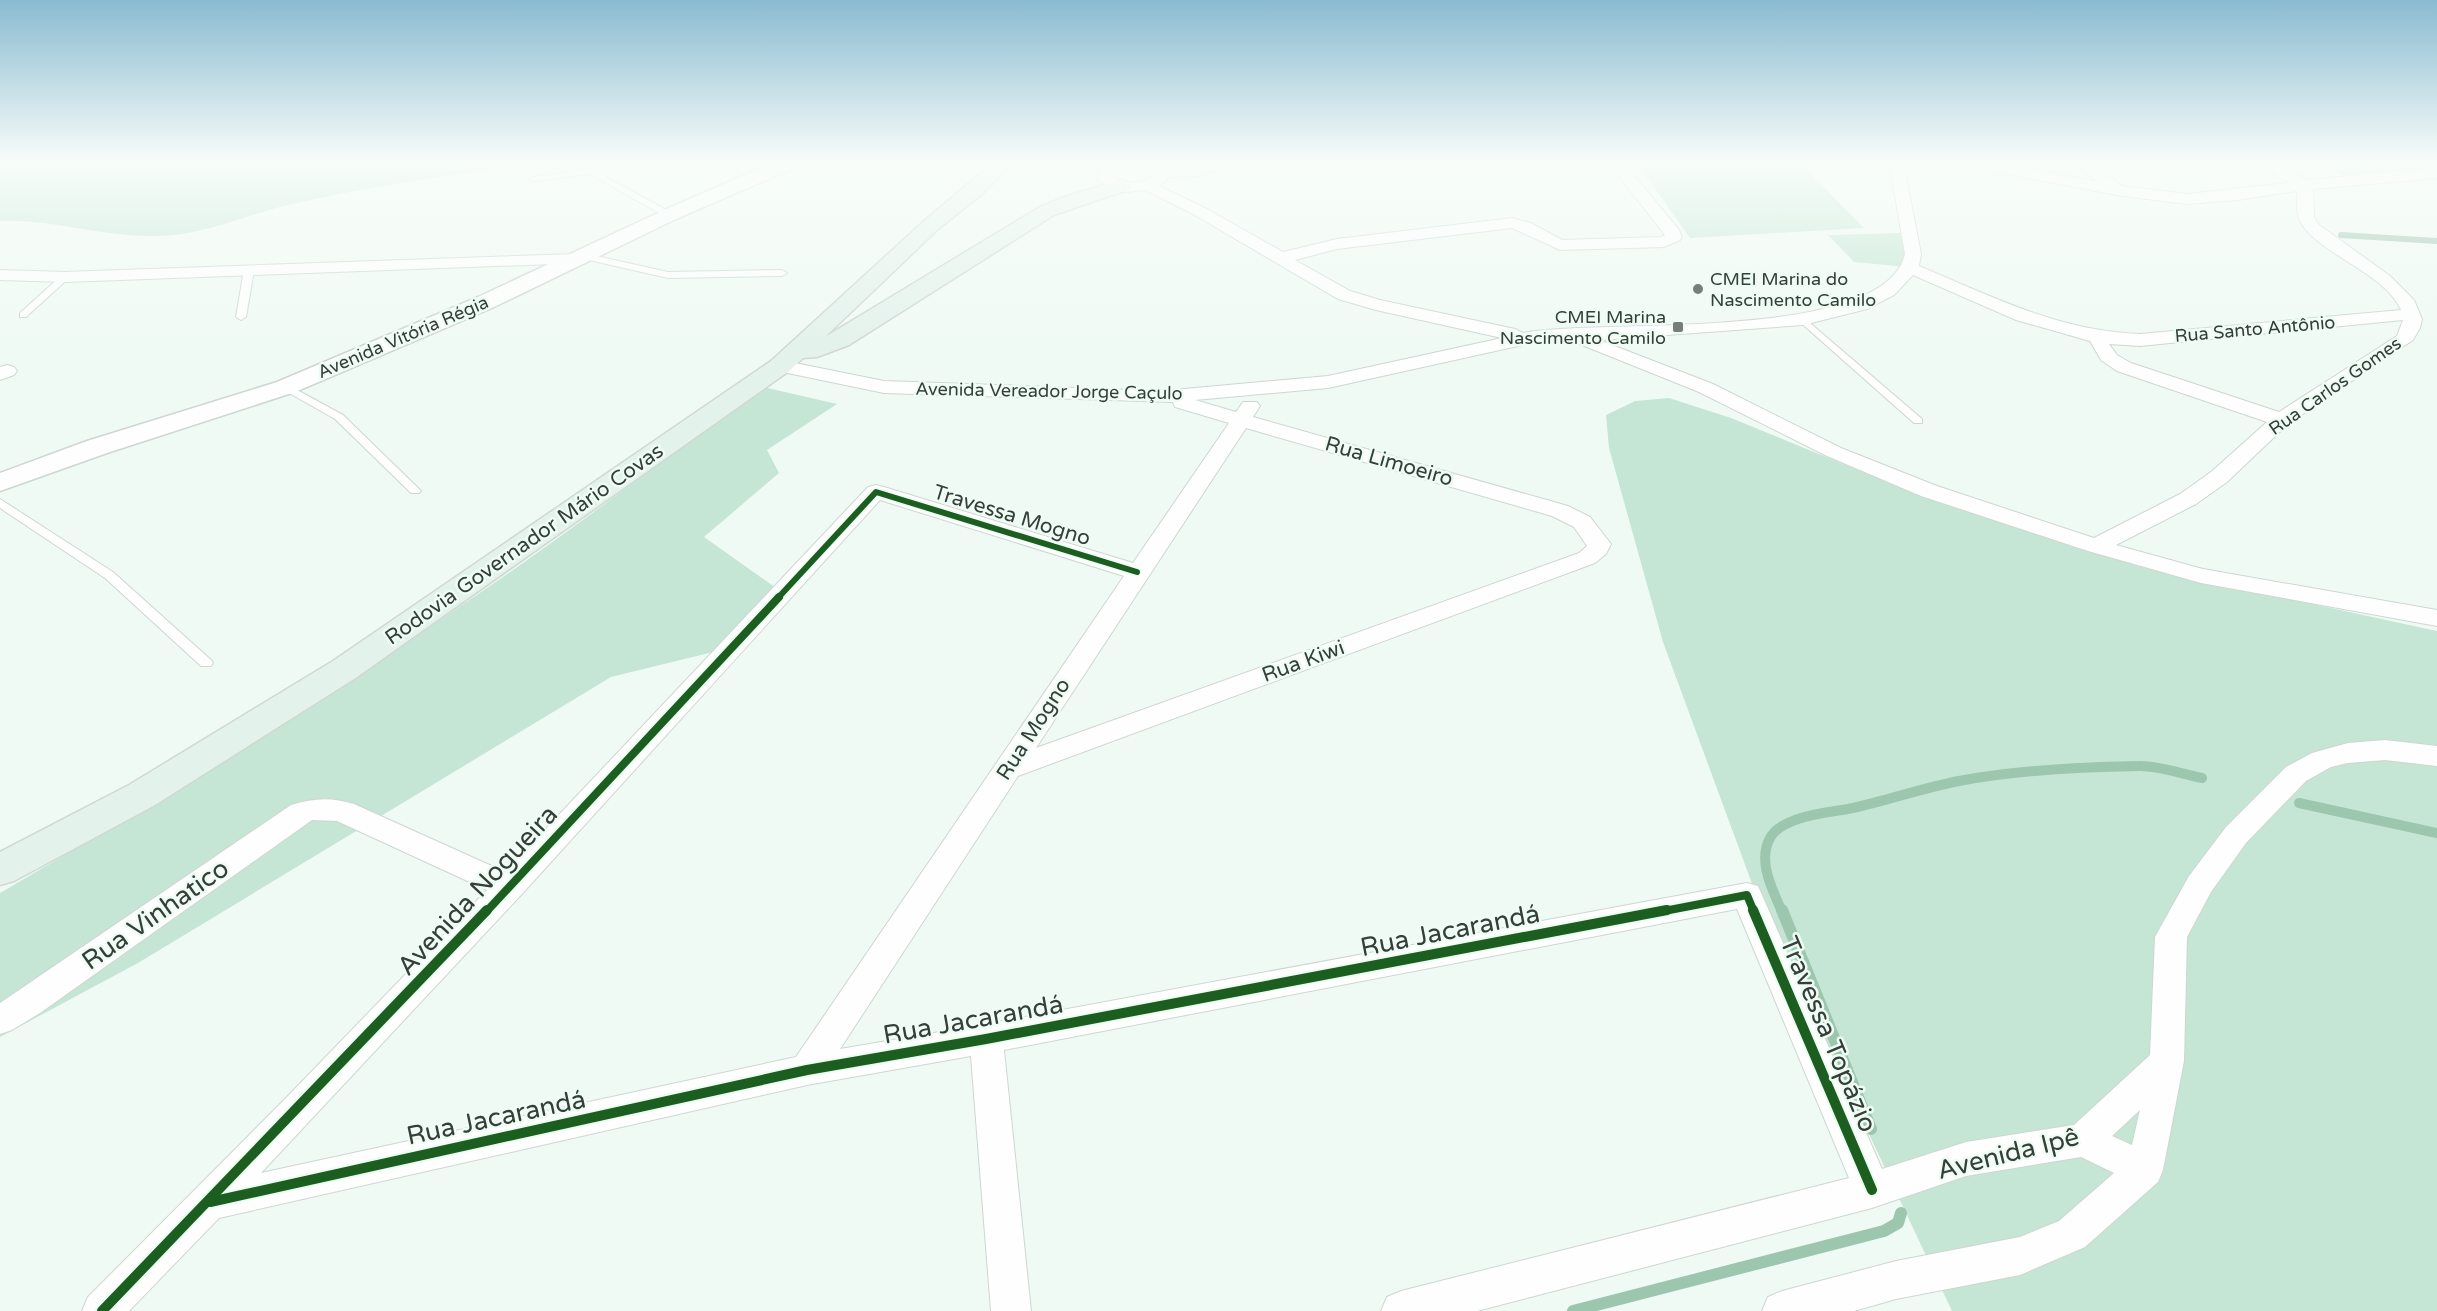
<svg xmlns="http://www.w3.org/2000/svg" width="2437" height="1311" font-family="'Varela Round',sans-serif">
  <rect width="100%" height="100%" fill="#f0faf4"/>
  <g fill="#c5e6d4">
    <path d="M0 161H544C460 175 374 185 292 204 247 214 206 235 159 236 105 238 54 219 0 221Z"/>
    <polygon points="1636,161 1798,161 1864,228 1690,238"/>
    <polygon points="2318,161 2437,161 2437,173 2343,176"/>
    <polygon points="1903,233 1907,267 1854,262 1828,235"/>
    <path d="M763 387 837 404 767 450 779 473 704 537 779 590 713 652 611 677 138 963 0 1037V893C164 797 327 698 484 590 579 525 670 455 763 387Z"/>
    <polygon points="1669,398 1731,418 1926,498 2137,566 2437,631 2437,1311 1952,1311 1754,889 1663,642 1609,448 1606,415 1635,401"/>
  </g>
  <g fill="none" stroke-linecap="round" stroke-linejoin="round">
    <polyline stroke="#9dc6af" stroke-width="6" points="2341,235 2437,241"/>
    <g stroke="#9dc6af" stroke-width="10">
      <polyline points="2299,803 2437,833"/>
      <path d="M1782 912C1773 890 1757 862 1770 838 1783 815 1829 813 1853 808 1888 800 1923 788 1959 781 2017 770 2080 767 2140 766 2160 766 2182 774 2202 778"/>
    </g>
    <g stroke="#9dc6af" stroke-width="12">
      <polyline points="1782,910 1871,1129"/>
      <polyline points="1573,1311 1884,1231 1898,1223 1901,1213"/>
    </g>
    <g stroke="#ced6d2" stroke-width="2">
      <g id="lane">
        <polygon points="591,169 672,213 673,215 666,217 590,174 533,181 529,179 533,177"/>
        <polygon points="583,253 668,272 782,270 787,273 782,276 668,278 580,258 580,254"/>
        <polygon points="249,267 254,270 246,317 241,320 236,317 244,270"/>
        <polygon points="62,275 70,277 26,317 20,317 20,313"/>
        <polygon points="1803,317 1922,419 1922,423 1914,423 1800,322 1798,320"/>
        <polygon points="286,384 343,415 419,489 421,491 419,493 411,493 335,419 282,389 281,387"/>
        <polygon points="0,499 113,572 211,660 213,663 211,666 201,666 105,578 0,508"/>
      </g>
    </g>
    <g stroke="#ced6d2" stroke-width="2">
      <g id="street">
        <path d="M1120 161 1153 163 1165 168 1197 167 1216 161H1241L1239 164 1198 176 1170 177 1159 186 1205 208 1283 252 1337 239 1512 218 1531 223 1562 240 1661 237 1665 235 1607 161H1622L1679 230 1682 237 1680 240 1664 247 1560 250 1512 228 1337 249 1295 260 1350 291 1380 300 1515 329 1523 333C1598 318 1884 344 1905 254L1889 161H1903L1921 254 1919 266C1993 297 2059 331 2140 334L2401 310C2385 272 2313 252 2299 219 2296 211 2298 199 2297 191L2237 200 2187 204 2122 196 1960 165 1953 161H1986L2098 182 2071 161H2088L2122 186 2187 194 2289 183 2253 161H2272L2307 180 2437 168V178L2313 189 2314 217 2318 224 2390 276 2414 300 2422 319 2420 328 2413 340 2288 424 2227 482 2196 504 2116 545 2203 569 2437 610V626L2201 583 2088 551 1921 496 1827 456 1699 392 1572 341 1527 344 1328 388 1195 400 1236 412 1243 402H1257L1260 406 1253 417 1568 506 1590 517 1611 544 1606 554 1595 563 1018 776 840 1049 986 1024 1747 883 1758 886 1762 895 1882 1169 1966 1142 2074 1125 2150 1055 2155 937 2189 876 2226 827 2286 767 2312 753 2348 743 2385 740 2437 746V766L2385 760 2348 763 2331 767 2306 781 2246 843 2211 892 2187 937 2184 1061 2163 1170 2158 1182 2085 1247 2020 1275 1896 1299 1854 1311H1762L1768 1297 1782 1291 1896 1261 2020 1237 2059 1221 2114 1173 2081 1157 1966 1176 1872 1208 1477 1311H1381L1387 1297 1401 1291 1849 1178 1737 909 1004 1050 1031 1311H991L971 1056 807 1085 219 1218 129 1311H82L88 1297 286 1098 487 890 337 821 312 820 40 1013 12 1030 0 1034V1003L291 805C314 798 331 797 354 804L505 872 868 487 876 485 884 487 1133 563 1229 423 1175 407 1173 402 884 393 773 370 770 366 773 362 780 360 884 381 1162 391 1328 376 1502 338 1376 310 1338 299 1193 214 1145 190 1127 192 1101 182 1098 179C1099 167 1109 164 1120 161ZM1128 168 1149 171 1154 175C1142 184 1127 185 1114 177L1119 170ZM1913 275 2016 320 2090 341 2101 360 2117 371 2267 422 2211 472 2180 494 2094 538 1937 486 1841 448 1713 384 1599 340 1803 325 1867 309 1894 295ZM2403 320 2397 336 2279 412 2131 363 2117 355 2109 344 2140 346ZM1246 428 1552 516 1574 527 1587 546 1579 553 1036 748ZM880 500 1124 576 796 1057 261 1173 521 895ZM2140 1110 2132 1145 2112 1136Z"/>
        <polygon points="575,254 581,255 583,259 581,263 65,282 0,280 0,270 65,272"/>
        <polygon points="7,365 14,367 17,371 14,375 0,380 0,367"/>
      </g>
    </g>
    <g stroke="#ced6d2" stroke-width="3">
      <polygon id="secondary" points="777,161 803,161 801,165 676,219 494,307 295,392 107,453 0,491 0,473 87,441 277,382 478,297 662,211"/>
    </g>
    <g stroke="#d1d7d3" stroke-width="3">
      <polygon id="primary" points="995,161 1015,161 982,194 937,230 825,337 1040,207 1067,196 1121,180 1128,182 1131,186 1128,190 1054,215 849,345 817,357 803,358 789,371 357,677 155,805 14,881 0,885 0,852 129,785 333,661 771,361 923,222"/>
    </g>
    <use href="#lane" fill="#fdfefd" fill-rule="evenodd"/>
    <use href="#street" fill="#fdfefd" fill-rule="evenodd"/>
    <use href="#secondary" fill="#fdfefd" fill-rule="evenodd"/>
    <use href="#primary" fill="#e4f2ec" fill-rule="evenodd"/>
    <g stroke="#edfdf3" stroke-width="9">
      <polyline id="cycleway-far2" points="777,599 876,492 1137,572"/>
    </g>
    <g stroke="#edfdf3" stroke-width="12">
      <g id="cycleway-far1">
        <polyline points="486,912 779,597"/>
        <polyline points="1659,912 1747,895 1754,912"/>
      </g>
    </g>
    <g stroke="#edfdf3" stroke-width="14">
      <g id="cycleway">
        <polyline points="1753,910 1872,1190"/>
        <polyline points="210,1202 807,1070 986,1039 1667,910"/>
        <polyline points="102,1311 487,910"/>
      </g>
    </g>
    <use href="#cycleway-far2" stroke="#1b5e20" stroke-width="6"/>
    <use href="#cycleway-far1" stroke="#1b5e20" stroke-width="8"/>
    <use href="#cycleway" stroke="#1b5e20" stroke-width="10"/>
  </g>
  <linearGradient id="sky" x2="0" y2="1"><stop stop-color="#8abbd1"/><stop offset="0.47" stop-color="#f8fdfa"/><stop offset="1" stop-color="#f8fdfa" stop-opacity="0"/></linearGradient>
  <rect width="2437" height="345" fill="url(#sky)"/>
  <g fill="#787f7a" stroke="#edfdf3" stroke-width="2">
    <circle cx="1698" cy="289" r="6"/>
    <rect x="1672" y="321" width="12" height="12" rx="3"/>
  </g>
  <g text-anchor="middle" stroke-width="5" stroke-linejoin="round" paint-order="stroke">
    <g font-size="18" fill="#373d39" stroke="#edfdf3" text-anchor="start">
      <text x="1710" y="285">CMEI Marina do<tspan x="1710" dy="21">Nascimento Camilo</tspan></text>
      <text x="1666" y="323" text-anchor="end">CMEI Marina<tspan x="1666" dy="21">Nascimento Camilo</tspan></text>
    </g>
    <g font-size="18" fill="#373d39" stroke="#edfdf3">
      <text transform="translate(2255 329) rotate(-5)" y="6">Rua Santo Antônio</text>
      <text transform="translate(403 337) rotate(-23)" y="6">Avenida Vitória Régia</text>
      <text transform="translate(2335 386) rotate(-35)" y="6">Rua Carlos Gomes</text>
      <text transform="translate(1049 391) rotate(1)" y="6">Avenida Vereador Jorge Caçulo</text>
    </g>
    <g font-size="21" fill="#373d39" stroke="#edfdf3">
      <text transform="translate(1389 461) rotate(16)" y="7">Rua Limoeiro</text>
      <text transform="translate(1012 515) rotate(17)" y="7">Travessa Mogno</text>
      <text transform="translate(524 544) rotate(-35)" y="7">Rodovia Governador Mário Covas</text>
      <text transform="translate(1303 661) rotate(-20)" y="7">Rua Kiwi</text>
      <text transform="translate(1033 729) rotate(-57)" y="7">Rua Mogno</text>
    </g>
    <g font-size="26" fill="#373d39" stroke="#edfdf3">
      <text transform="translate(477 890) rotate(-47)" y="9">Avenida Nogueira</text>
      <text transform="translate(155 914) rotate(-35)" y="9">Rua Vinhatico</text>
      <text transform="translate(1450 930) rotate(-11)" y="9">Rua Jacarandá</text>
      <text transform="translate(973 1019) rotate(-10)" y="9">Rua Jacarandá</text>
      <text transform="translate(1829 1034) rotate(67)" y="9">Travessa Topázio</text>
      <text transform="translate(496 1117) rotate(-12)" y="9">Rua Jacarandá</text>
      <text transform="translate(2008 1153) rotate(-14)" y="9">Avenida Ipê</text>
    </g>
  </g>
</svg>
